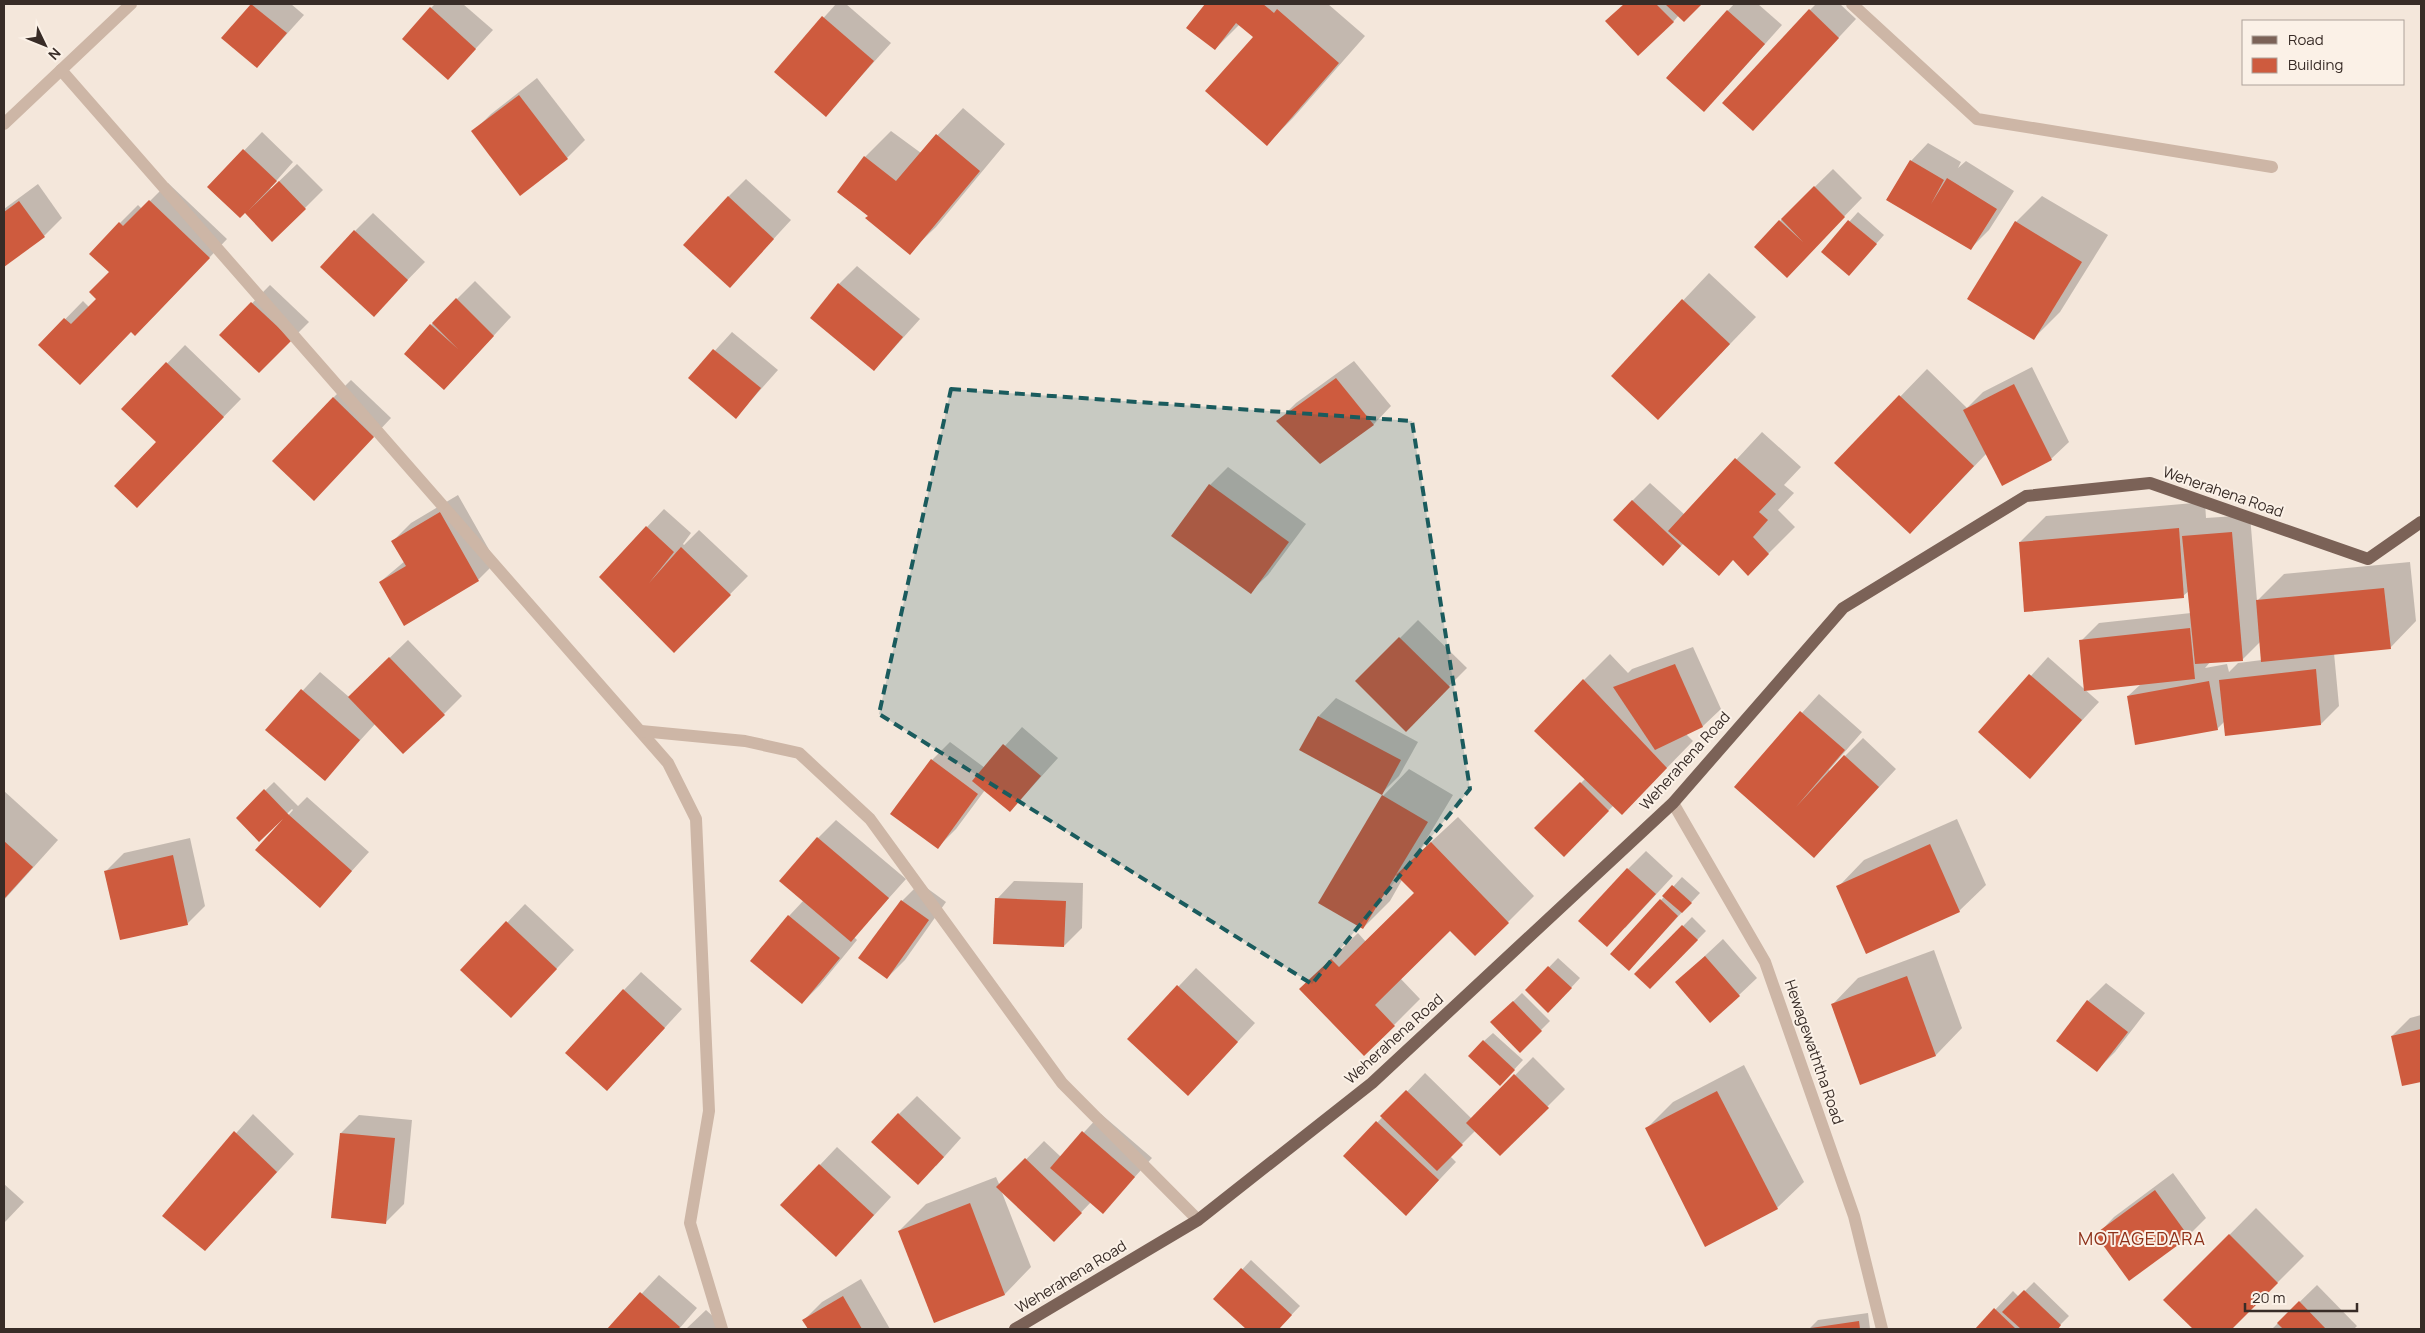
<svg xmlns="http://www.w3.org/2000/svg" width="2425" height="1333" font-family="Manrope,sans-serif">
  <rect width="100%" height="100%" fill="#f4e7db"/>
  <g fill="#0003" fill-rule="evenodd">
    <polygon points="253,4 291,4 304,15 257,67 223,38"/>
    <polygon points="435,4 463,4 493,30 465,60 431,8"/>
    <polygon points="836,4 846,4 891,43 826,115 775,72"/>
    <polygon points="1206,4 1328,4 1365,36 1293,118 1267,144 1254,37 1240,24 1215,49 1188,28"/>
    <polygon points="1625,4 1701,4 1684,20 1679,15 1673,22 1607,21"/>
    <polygon points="1734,4 1758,4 1782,25 1722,92 1667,77"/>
    <polygon points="1816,4 1840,4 1856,19 1753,129 1810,10"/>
    <polygon points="537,78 585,140 567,158 473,132 491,114"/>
    <polygon points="963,108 1005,144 936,227 909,253 869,215 865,157 891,131 921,153"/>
    <polygon points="262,132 293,162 270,188 271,189 297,164 323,190 305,208 245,212 209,187"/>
    <polygon points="1928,143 1961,162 1958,168 1966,161 2014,191 1989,230 1971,248 1888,200 1911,161"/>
    <polygon points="1833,169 1862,198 1804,258 1780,221"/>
    <polygon points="746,179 791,220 730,286 728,197"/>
    <polygon points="168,183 227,239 153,317 131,331 40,345 83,301 89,307 98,299 110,272 120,223 138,205 142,209"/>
    <polygon points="38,184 62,218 44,236 4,265 4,209"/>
    <polygon points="2042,196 2108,235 2060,312 2034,338 2016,222"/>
    <polygon points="1858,212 1884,235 1849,274 1823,251"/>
    <polygon points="373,213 425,262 391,297 355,231"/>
    <polygon points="857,266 920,319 874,370 839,284"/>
    <polygon points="1709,273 1756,317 1658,419 1612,376"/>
    <polygon points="475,281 511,317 462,370 431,325"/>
    <polygon points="270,285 309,322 259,372 221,335"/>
    <polygon points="732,332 778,370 736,417 690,378"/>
    <polygon points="185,345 241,399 154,488 157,442 123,409"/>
    <polygon points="1354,361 1391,406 1374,424 1321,463 1278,421 1296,403"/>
    <polygon points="2032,367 2069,442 2051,459 1987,453 1910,533 1836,463 1927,369 1967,408 1983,392"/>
    <polygon points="351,380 391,418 332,481 333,398"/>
    <polygon points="1762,432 1801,467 1784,485 1794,493 1778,510 1795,527 1748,574 1734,559 1684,543 1663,564 1632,501 1650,483 1685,515"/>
    <polygon points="1228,467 1306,524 1268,575 1250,592 1173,535 1210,485"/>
    <polygon points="458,495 496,562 478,580 380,582 405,561 393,541 411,523"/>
    <path d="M2205 502 2206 518 2250 515 2257 601 2284 574 2410 562 2416 621 2390 648 2334 653 2339 706 2321 724 2226 734 2224 722 2217 729 2128 696 2141 684 2081 641 2099 623 2191 613 2189 591 2183 596 2020 542 2046 516ZM2260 642 2262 660 2238 663 2229 672 2227 664 2205 668 2211 661 2243 659Z"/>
    <polygon points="664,509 691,533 683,544 684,545 699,530 748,576 674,651 600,577"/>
    <polygon points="1418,620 1467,668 1423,712 1357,681"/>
    <polygon points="408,640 462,696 444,714 376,723 324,780 267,729 320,672 349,697"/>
    <polygon points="1693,647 1721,709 1703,726 1686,734 1693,741 1622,814 1614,805 1564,855 1536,828 1586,778 1584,680 1610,654 1628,673 1632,669"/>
    <polygon points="2048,657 2099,702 2030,777 1980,732"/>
    <polygon points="1819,694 1862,732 1829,770 1830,771 1863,738 1896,769 1832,838 1736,786"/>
    <polygon points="1336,698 1418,742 1399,776 1381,794 1319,716"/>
    <polygon points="1022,727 1058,758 1010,811 985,790 956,829 938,847 892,814 932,760 950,742 985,768"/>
    <polygon points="1409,769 1453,795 1417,855 1458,817 1534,896 1508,922 1450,929 1400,978 1420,999 1394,1025 1328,962 1358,933 1366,942 1415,893 1402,880 1390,901 1363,928 1383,796"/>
    <polygon points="274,782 298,806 307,797 369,852 320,906 257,850 293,810 292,809 259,841 237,818"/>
    <polygon points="4,791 58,840 4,900"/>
    <polygon points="1957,819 1986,885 1959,911 1838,887 1864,860"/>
    <polygon points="836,820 906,879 854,937 857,940 820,985 802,1003 789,916 804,900 818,838"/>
    <polygon points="190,838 205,906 187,924 106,871 124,853"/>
    <polygon points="1646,851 1673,876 1625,928 1628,869"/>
    <polygon points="1682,877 1700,893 1646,951 1612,954"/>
    <polygon points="1014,881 1083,883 1082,928 1064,946 997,899"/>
    <polygon points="920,883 946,902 905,960 887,978 902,901"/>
    <polygon points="525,904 574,950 529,998 462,970"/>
    <polygon points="1692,917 1706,931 1650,988 1636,974"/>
    <polygon points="1723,939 1757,978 1739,995 1677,982"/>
    <polygon points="1934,950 1962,1028 1936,1055 1861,1083 1832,1005 1858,978"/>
    <polygon points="1558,958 1580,978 1557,1003 1527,990"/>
    <polygon points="1196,968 1255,1023 1206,1076 1129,1039"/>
    <polygon points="641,972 682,1009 624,1072 624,990"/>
    <polygon points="2106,983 2145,1013 2115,1052 2097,1070 2088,1001"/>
    <polygon points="1522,993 1550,1021 1520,1051 1492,1022"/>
    <polygon points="2421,1015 2421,1081 2403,1085 2392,1036 2410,1018"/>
    <polygon points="1493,1033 1523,1060 1509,1075 1484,1041"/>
    <polygon points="1533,1057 1565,1089 1500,1154 1475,1131 1450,1156 1456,1162 1424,1196 1345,1156 1425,1073 1472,1119"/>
    <polygon points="1744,1065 1804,1182 1777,1208 1646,1129 1673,1102"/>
    <polygon points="917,1096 961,1138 936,1166 899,1114"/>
    <polygon points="253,1114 294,1154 205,1250 164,1215"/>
    <polygon points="1101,1114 1152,1158 1103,1212 1091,1202 1071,1223 1001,1190 1031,1267 1005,1294 935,1321 899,1231 926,1204 996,1177 1000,1186 1044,1141 1061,1157"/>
    <polygon points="359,1115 412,1120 404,1204 386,1222 341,1133"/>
    <polygon points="837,1147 891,1197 854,1237 782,1205"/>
    <polygon points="2173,1173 2206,1218 2188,1236 2097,1235 2114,1217"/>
    <polygon points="4,1184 24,1202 4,1223"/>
    <polygon points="2256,1208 2304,1256 2231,1329 2194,1329 2165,1300"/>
    <polygon points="1251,1260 1300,1306 1278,1329 1247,1329 1215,1299"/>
    <polygon points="659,1275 697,1308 679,1329 609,1329"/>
    <polygon points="861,1279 890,1329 809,1329 804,1320 822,1302"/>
    <polygon points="2034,1282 2069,1316 2056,1329 1977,1329 2013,1291 2019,1297"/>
    <polygon points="2317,1285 2357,1326 2354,1329 2272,1329"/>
    <polygon points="706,1310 727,1329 686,1329"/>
    <polygon points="1868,1313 1870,1329 1809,1329 1818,1320"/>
  </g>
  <g fill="#ce5b3e">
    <polygon points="251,4 287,33 257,68 221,38"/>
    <polygon points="1205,4 1263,4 1274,13 1277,9 1339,63 1267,146 1205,91 1253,37 1236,23 1215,50 1186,28"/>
    <polygon points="1624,4 1656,4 1674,22 1638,56 1605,21"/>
    <polygon points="1665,4 1702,4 1684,22"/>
    <polygon points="430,7 476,49 448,80 402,39"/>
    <polygon points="1809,9 1839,38 1753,131 1722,103"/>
    <polygon points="1727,10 1765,44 1704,112 1666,78"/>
    <polygon points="822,16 874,61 826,117 774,72"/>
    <polygon points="519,95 568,159 520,196 471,131"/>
    <polygon points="936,134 980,171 910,255 865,218 868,216 837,192 864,156 896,181"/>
    <polygon points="243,149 277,181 248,211 279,181 306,209 272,242 245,213 240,218 207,187"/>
    <polygon points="1910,160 1944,180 1931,204 1947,178 1997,209 1971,250 1886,200"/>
    <polygon points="1814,186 1845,217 1787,278 1754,247 1779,220 1803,242 1781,219"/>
    <polygon points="728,196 774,239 730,288 683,245"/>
    <polygon points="149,200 210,258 135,336 131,332 80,385 38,345 64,318 71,324 96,299 89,292 109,272 89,254 119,222 123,226"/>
    <polygon points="19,201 45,237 4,267 4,212"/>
    <polygon points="1848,220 1877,244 1849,276 1821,252"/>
    <polygon points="2015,221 2082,262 2034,340 1967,299"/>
    <polygon points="354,230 408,280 374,317 320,267"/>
    <polygon points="838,283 903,337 874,371 810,318"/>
    <polygon points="456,298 494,336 444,390 404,354 430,324 458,349 432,323"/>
    <polygon points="1682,299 1730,344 1658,420 1611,376"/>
    <polygon points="251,302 292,340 259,373 219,335"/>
    <polygon points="713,349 761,388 736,419 688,378"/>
    <polygon points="166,362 224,417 137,508 114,486 156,442 121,409"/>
    <polygon points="1336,378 1374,425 1320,464 1276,421"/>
    <polygon points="2014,384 2052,460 2002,486 1963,410"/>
    <polygon points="1899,395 1974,466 1910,534 1834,463"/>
    <polygon points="333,397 374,437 314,501 272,461"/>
    <polygon points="1735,458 1776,494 1759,512 1768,520 1753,537 1769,554 1748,576 1733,560 1719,576 1668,531"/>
    <polygon points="1209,484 1289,542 1251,594 1171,536"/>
    <polygon points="1632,500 1681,546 1663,566 1613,520"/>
    <polygon points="440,512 479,581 404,626 379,582 406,566 391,541"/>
    <polygon points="646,526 674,552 649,583 681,547 731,595 674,653 599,577"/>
    <polygon points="2179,528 2184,598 2024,612 2019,542"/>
    <polygon points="2232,532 2243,661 2195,664 2182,536"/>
    <polygon points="2384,588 2391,649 2261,662 2256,600"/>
    <polygon points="2190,628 2195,679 2084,691 2079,640"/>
    <polygon points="1399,637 1450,687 1406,732 1355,681"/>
    <polygon points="389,657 445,715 403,754 348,697"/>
    <polygon points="1675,664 1703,727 1655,750 1613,687"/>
    <polygon points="2316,669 2321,725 2225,736 2219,680"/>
    <polygon points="2029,674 2082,720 2030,779 1978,732"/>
    <polygon points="1583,679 1667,768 1622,815 1534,731"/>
    <polygon points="2209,681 2218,730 2135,745 2127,696"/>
    <polygon points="301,689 360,740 325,781 265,730"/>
    <polygon points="1800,711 1845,750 1796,807 1844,755 1879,787 1814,858 1734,787"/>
    <polygon points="1318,716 1401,760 1382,795 1299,750"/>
    <polygon points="1003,744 1041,776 1010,812 972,781"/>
    <polygon points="931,759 978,794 938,849 890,814"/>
    <polygon points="1580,782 1609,811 1564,857 1534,828"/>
    <polygon points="264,789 288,814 352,871 320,908 255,850 283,819 259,842 236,818"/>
    <polygon points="1382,795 1428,822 1363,929 1318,903"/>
    <polygon points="817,837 889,898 851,942 779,881"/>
    <polygon points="4,841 33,867 4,899"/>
    <polygon points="1431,842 1509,923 1475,956 1450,931 1375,1005 1395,1026 1364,1056 1299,989 1331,959 1339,967 1414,893 1396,875"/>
    <polygon points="1930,844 1960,912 1866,954 1836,886"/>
    <polygon points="173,855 188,925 120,940 104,871"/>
    <polygon points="1627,868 1656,894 1607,947 1578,921"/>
    <polygon points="1672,885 1692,903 1682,913 1662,896"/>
    <polygon points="995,898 1066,901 1064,947 993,944"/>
    <polygon points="1660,899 1678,916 1629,971 1610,954"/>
    <polygon points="901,900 929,920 887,979 858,958"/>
    <polygon points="788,915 840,958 802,1004 750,961"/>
    <polygon points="506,921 557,969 511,1018 460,970"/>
    <polygon points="1682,925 1698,940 1650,989 1634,974"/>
    <polygon points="1705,956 1740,996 1710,1023 1675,982"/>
    <polygon points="1548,966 1572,988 1548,1013 1525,990"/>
    <polygon points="1907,976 1936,1056 1860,1085 1831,1004"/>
    <polygon points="1177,985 1238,1042 1188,1096 1127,1039"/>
    <polygon points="623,989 665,1028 607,1091 565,1053"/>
    <polygon points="2087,1000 2128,1032 2097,1072 2056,1041"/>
    <polygon points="1513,1001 1542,1031 1520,1053 1490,1022"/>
    <polygon points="2421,1029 2421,1082 2402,1086 2391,1036"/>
    <polygon points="1483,1040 1515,1070 1500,1086 1468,1056"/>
    <polygon points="1514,1074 1549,1108 1500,1156 1466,1123"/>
    <polygon points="1406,1090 1463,1145 1437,1171 1380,1116"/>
    <polygon points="1717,1091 1778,1209 1705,1247 1645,1128"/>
    <polygon points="898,1113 944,1157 918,1185 871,1142"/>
    <polygon points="1376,1121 1439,1180 1406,1216 1343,1156"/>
    <polygon points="234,1131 277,1172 205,1251 162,1216"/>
    <polygon points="1082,1131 1135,1177 1103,1214 1050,1168"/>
    <polygon points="340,1133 395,1138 386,1224 331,1218"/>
    <polygon points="1025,1158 1082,1213 1054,1242 996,1187"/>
    <polygon points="819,1164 874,1215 836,1257 780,1205"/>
    <polygon points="2155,1190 2189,1237 2129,1281 2095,1234"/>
    <polygon points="970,1203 1005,1295 934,1323 898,1231"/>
    <polygon points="2229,1234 2278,1283 2232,1329 2193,1329 2163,1300"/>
    <polygon points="1241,1268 1292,1315 1279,1329 1246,1329 1213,1299"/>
    <polygon points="2024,1290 2061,1325 2058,1329 2021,1329 2002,1312"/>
    <polygon points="640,1292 680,1327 678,1329 607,1329"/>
    <polygon points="843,1296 862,1329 808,1329 802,1320"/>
    <polygon points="2299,1301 2326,1329 2283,1329 2277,1323"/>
    <polygon points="1994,1308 2016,1329 1975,1329"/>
    <polygon points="1859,1321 1860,1329 1811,1329 1811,1328"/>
  </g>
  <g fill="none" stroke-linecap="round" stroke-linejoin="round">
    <g stroke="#cdb6a6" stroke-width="12">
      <polyline points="1852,4 1977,119 2272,167"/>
      <polyline points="61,70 668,763 696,819 709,1111 690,1223 722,1329"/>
      <polyline points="4,124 131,4"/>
      <polyline points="641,731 745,741 799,753 870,819 1062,1083 1198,1220"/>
      <polyline points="1673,803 1765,962 1854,1216 1882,1329"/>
    </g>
    <polyline stroke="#7b6257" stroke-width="12" points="1015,1329 1198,1220 1372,1083 1673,803 1843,608 2026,496 2150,483 2368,559 2421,522"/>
  </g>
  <path fill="#1a5b5d" fill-opacity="0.2" stroke="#1a5b5d" stroke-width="4" stroke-dasharray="10 6" stroke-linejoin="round" d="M951 389 1412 421 1470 789 1312 984 879 714Z"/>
  <g text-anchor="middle" stroke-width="4" stroke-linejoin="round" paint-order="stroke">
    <g font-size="15" fill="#382c27" stroke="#fbf1e7">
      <text transform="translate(2223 492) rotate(19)" y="5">Weherahena Road</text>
      <text transform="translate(1685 761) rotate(-48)" y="5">Weherahena Road</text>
      <text transform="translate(1394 1039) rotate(-42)" y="5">Weherahena Road</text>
      <text transform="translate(1814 1052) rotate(71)" y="5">Hewagewaththa Road</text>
      <text transform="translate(1071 1277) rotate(-31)" y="5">Weherahena Road</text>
    </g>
    <g font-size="18" letter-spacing="1" fill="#8d311a" stroke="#fbf1e7">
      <text x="2142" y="1245">MOTAGEDARA</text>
    </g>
  </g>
  <rect width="2425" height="1333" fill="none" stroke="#382c27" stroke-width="10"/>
  <rect x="2242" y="20" width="162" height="65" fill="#fbf1e7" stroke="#ada29a"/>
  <rect x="2252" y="36" width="25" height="8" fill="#7b6257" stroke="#ada29a"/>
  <text x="2288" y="45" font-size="15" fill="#382c27">Road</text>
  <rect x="2252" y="58" width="25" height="15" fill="#ce5b3e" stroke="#ada29a"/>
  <text x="2288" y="70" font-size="15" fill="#382c27">Building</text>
  <g transform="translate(45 45) rotate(133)" stroke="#fbf1e7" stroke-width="4" paint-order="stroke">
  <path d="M0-4L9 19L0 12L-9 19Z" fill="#382c27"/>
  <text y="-8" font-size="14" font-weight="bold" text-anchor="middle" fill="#382c27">N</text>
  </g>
  <path d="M2245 1303v8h112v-8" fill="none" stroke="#382c27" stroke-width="2.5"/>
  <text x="2252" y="1303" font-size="15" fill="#382c27" stroke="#fbf1e7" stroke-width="4" paint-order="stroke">20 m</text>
</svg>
